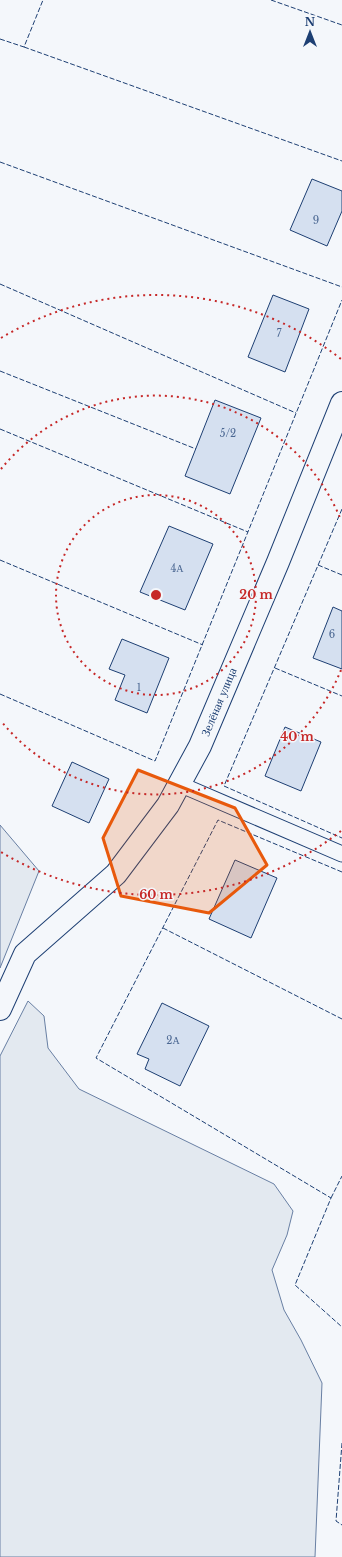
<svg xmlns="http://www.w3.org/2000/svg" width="342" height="1557" font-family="'Libre Baskerville',serif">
  <rect width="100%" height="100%" fill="#f4f7fb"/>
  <g fill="#e3e9f0" stroke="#687fa3">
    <polygon points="0,825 39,871 0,968"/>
    <polygon points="28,1001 44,1016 48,1048 79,1089 274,1184 293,1211 287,1235 272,1270 284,1310 301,1340 322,1383 315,1557 0,1557 0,1056"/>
  </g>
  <g fill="#d5e0f0" stroke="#1d3f73">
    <polygon points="312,179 342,191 342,211 327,246 290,230"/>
    <polygon points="273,295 309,309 285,372 248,357"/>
    <polygon points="215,400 261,418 230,494 185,476"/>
    <polygon points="169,526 213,544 185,610 140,592"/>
    <polygon points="333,607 342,611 342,669 313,658"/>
    <polygon points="122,639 169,658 147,713 115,700 125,675 109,669"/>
    <polygon points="285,727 321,742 301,791 265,776"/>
    <polygon points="72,762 109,779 89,823 52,806"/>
    <polygon points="235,860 277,878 251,938 209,919"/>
    <polygon points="162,1003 209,1026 180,1086 145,1069 149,1059 137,1054"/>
  </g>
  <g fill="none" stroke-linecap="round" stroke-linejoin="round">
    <g stroke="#1d3f73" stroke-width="17">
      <polyline id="lane" points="179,784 342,854"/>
    </g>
    <g stroke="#1d3f73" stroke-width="24">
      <polyline id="street" points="0,1009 25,954 116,874 168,805 200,746 278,562 342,403"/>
    </g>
    <use href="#lane" stroke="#f4f7fb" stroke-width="15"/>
    <use href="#street" stroke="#f4f7fb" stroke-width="22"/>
    <g stroke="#1d3f73" stroke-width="1" stroke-dasharray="5 2" stroke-linecap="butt">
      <polyline points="271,0 342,25"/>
      <polyline points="0,39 24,47 43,0"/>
      <polyline points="24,47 342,161"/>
      <polyline points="0,162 342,287"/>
      <polyline points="0,284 296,413"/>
      <polyline points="0,371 196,449"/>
      <polyline points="0,429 248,532"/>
      <polyline points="342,509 224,786 342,838"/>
      <polyline points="0,560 203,645"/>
      <polyline points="318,565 342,575"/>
      <polyline points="275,668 342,696"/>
      <polyline points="0,694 155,761 342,300"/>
      <polyline points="342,872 218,820 96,1058 331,1198 295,1285 342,1327"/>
      <polyline points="163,928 342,1019"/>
      <polyline points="331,1198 342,1176"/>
      <polyline points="342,1443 336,1521 342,1525"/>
    </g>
  </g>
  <path fill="#e8590c" fill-opacity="0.2" stroke="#e8590c" stroke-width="3" stroke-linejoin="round" d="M138 770 235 808 267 865 209 913 121 896 103 838Z"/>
  <g fill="none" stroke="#c62828" stroke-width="2" stroke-dasharray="2 4">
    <circle cx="156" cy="595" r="100"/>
    <path d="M341 670A200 200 0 0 1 1 721M1 469A200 200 0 0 1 341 520"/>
    <path d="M341 831A300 300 0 0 1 1 852M1 338A300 300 0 0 1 341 359"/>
  </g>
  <g text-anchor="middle" stroke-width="3" stroke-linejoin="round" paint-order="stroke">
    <g font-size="10" fill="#4b6792">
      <text x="316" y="224">9</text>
      <text x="279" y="337">7</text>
      <text x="228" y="437">5/2</text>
      <text x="177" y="572">4А</text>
      <text x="332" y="638">6</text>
      <text x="139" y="691">1</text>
      <text x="173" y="1044">2А</text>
    </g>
    <g font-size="12" fill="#1d3f73" stroke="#f4f7fb">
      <text transform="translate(219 702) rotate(-67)" y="4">Зелёная улица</text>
    </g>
  </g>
  <circle cx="156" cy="595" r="6" fill="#c62828" stroke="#f4f7fb" stroke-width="2"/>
  <g font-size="12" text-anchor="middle" font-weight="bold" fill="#c62828" stroke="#f4f7fb" stroke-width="3" stroke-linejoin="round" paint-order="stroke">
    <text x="256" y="599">20 m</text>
    <text x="297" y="741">40 m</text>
    <text x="156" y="899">60 m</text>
  </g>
  <g transform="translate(310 32)" stroke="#f4f7fb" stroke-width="3" paint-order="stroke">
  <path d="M0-3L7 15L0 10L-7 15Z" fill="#1d3f73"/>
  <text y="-6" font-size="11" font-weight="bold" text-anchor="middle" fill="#1d3f73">N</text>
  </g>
</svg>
